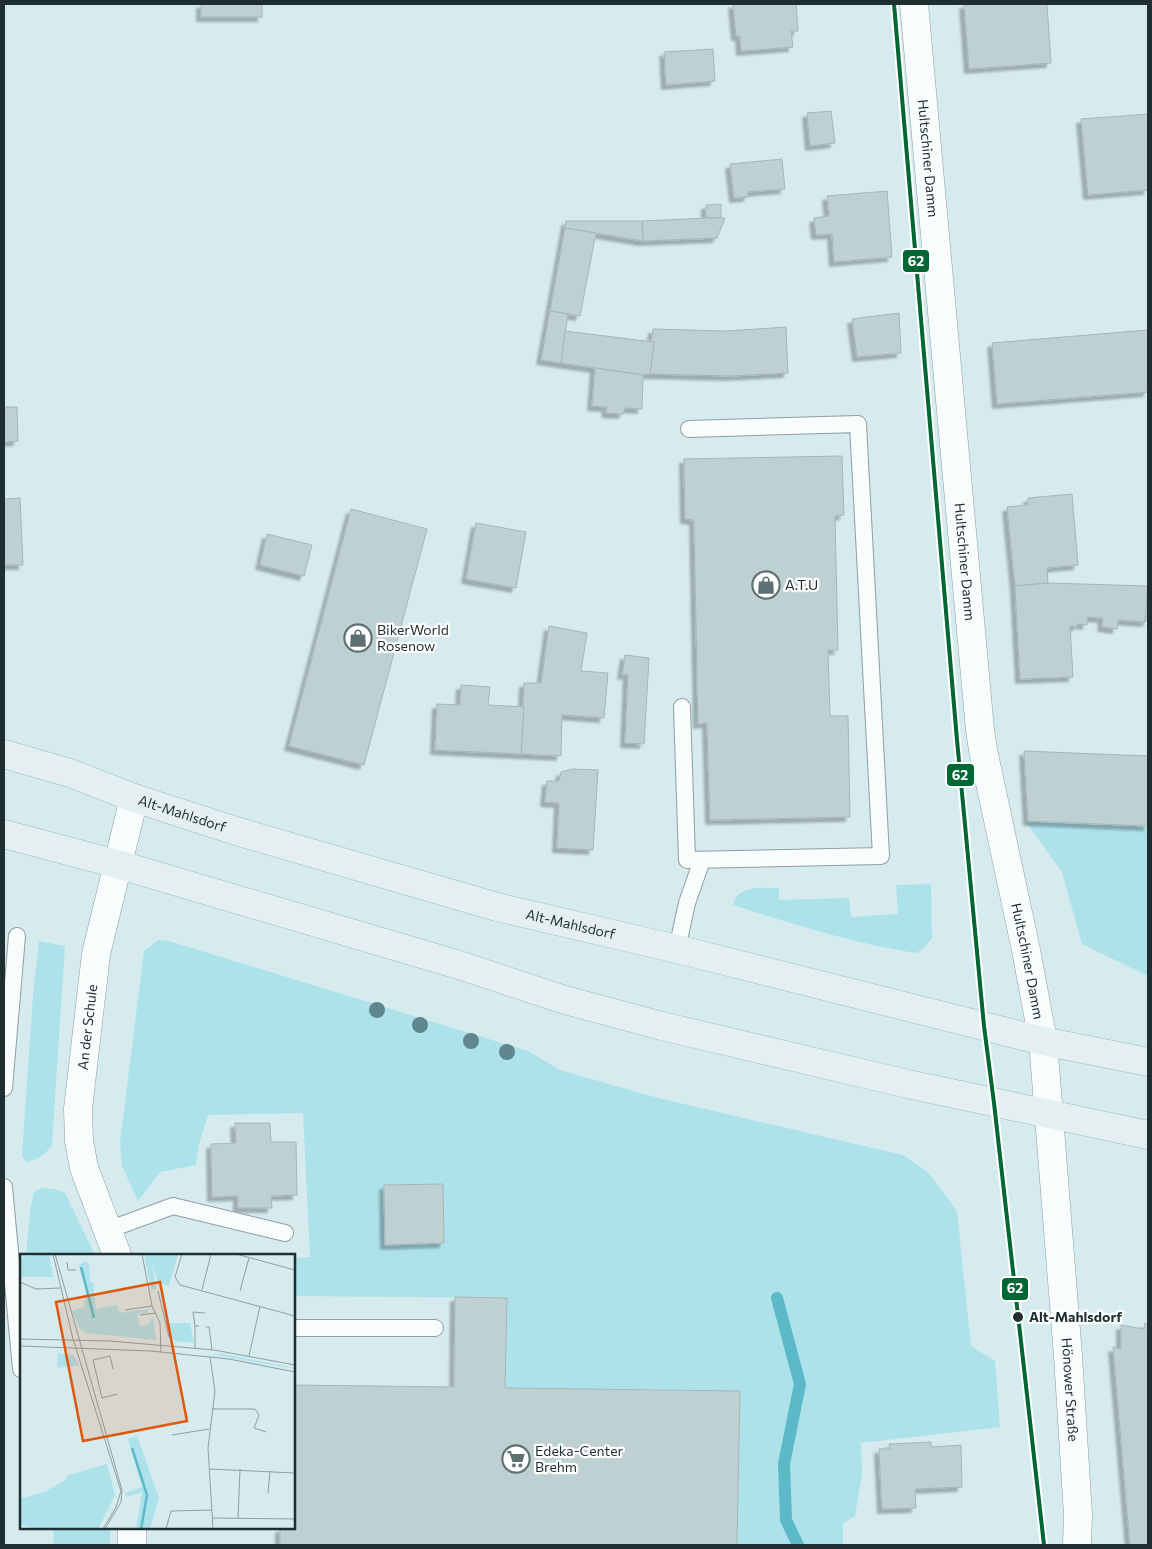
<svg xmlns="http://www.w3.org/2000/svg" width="1152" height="1549" font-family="Commissioner,sans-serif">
  <defs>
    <filter id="shadow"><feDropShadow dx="-4.5" dy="4.5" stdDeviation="1" flood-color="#0004"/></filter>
  </defs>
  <rect width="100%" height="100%" fill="#d6ebee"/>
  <g fill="#ade2eb">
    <polygon points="1026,822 1148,827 1148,976 1082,944 1062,872"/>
    <path d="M931 884 932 938 925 947 916 953C853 943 793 924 733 905 738 884 762 888 779 888V900L849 898 851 917 898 914 896 885Z"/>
    <polygon points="158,940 169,941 528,1051 560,1070 658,1098 903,1155 929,1173 957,1211 971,1346 995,1361 1000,1427 861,1443 862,1475 855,1516 843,1523 843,1545 737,1545 740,1391 505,1388 507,1298 294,1296 294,1258 310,1257 303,1113 208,1115 199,1144 196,1165 160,1172 138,1201 122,1166 120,1142 144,951"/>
    <path d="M39 941 65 946 52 1144C47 1154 38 1159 27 1162L22 1156 33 994Z"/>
    <polygon points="42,1188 55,1189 65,1193 95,1255 26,1255 30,1211 34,1192"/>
    <polygon points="53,1528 110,1528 110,1545 54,1545"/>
  </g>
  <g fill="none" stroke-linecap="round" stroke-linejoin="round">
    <polyline stroke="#5cb9c8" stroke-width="12" points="777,1298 800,1384 784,1464 786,1520 798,1545"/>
  </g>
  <g fill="#bfd0d3" stroke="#a6b6b9" filter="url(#shadow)">
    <rect x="201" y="4" width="61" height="13"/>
    <polygon points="733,4 796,4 798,31 791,31 793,47 741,51 740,36 736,36"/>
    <polygon points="964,4 1047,4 1051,63 969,69"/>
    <polygon points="713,49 715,81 666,85 664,52"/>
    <polygon points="831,111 835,143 810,146 807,113"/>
    <polygon points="1148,114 1148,190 1088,195 1081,119"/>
    <polygon points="782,159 785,189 748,192 748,197 734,198 730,164"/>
    <polygon points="887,191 892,257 834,262 832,234 816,235 814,218 829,216 827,196"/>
    <polygon points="721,204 721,218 706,218 706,205"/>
    <polygon points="706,218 725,218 717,238 643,241 642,221"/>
    <polygon points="566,221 642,221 643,241 565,228"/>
    <polygon points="565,228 596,233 580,316 550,311"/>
    <polygon points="550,311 568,314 561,363 541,360"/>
    <polygon points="899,313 901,353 857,357 852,319"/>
    <polygon points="786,327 788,373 731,376 650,374 654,342 651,342 653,329 726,331"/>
    <polygon points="1148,330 1148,392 997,404 992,343"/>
    <polygon points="565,331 654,342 650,374 643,375 561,363"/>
    <polygon points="595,368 643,375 642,409 625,408 623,414 606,413 607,407 592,406"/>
    <polygon points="4,407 17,407 18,441 4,442"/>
    <polygon points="842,456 844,515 835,516 838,650 828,650 830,716 848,716 850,817 710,820 707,723 698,724 694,520 685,519 684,459"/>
    <polygon points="1072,494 1078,565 1047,568 1048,583 1015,586 1007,507 1028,505 1028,498"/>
    <polygon points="20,498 23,565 4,565 4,499"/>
    <polygon points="351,509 427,529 364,765 289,746"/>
    <polygon points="476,523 526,532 516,588 466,579"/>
    <polygon points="267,534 312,545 304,576 260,565"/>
    <polygon points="1048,583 1148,586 1145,622 1118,620 1117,629 1102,627 1103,618 1087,617 1087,625 1077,624 1077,627 1070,626 1073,677 1020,679 1015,586"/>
    <polygon points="1148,586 1148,621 1145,621"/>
    <polygon points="549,626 587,633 581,671 608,673 604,718 562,715 561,756 521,754 524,683 541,683"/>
    <polygon points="625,655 649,658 644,744 625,743 628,674 622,675"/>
    <polygon points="461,685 490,687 488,705 524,707 521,754 435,750 437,704 460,705"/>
    <polygon points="1024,751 1148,756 1148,826 1028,821"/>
    <polygon points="572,769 598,770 593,850 557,848 559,803 545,802 547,781 559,781 561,772"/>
    <polygon points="235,1123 270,1123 271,1142 296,1142 297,1195 271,1196 272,1208 238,1208 238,1196 212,1197 211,1144 236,1143"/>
    <polygon points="443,1184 444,1243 385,1245 384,1185"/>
    <polygon points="455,1297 507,1298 505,1388 740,1391 737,1545 280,1545 280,1528 294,1528 294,1385 454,1387"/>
    <polygon points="1145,1323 1148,1324 1148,1545 1130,1545 1113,1347 1121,1349 1121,1325 1144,1329"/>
    <polygon points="931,1442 931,1447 961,1445 962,1487 915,1489 916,1508 882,1509 879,1449 890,1449 889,1444"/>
  </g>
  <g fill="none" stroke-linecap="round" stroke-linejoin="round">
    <g stroke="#8e9fa1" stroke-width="18">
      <g id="service">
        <polyline points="682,707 687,860 881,856 858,424 689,429"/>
        <polyline points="677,949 687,903 702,860"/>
        <polyline points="4,1088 17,936"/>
        <polyline points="4,1187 21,1369"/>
        <polyline points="108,1230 173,1206 285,1233"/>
        <polyline points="294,1328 435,1328"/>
      </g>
    </g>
    <g stroke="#8e9fa1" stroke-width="29">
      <g id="minor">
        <path id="s1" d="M117 1255 84 1168 79 1141 78 1109 96 954 134 798"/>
        <polyline points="132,1528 132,1545"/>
      </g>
    </g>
    <g stroke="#8e9fa1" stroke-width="29">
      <g id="secondary">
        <path id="s2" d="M914 4 980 730 983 750 1026 950 1043 1041 1068 1356 1078 1515 1077 1545"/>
      </g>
    </g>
    <g stroke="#9db7bb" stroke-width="29">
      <g id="primary">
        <path id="s3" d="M4 754 70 773 134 798 236 831 497 907 677 949 1043 1041 1148 1062"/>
        <polyline points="4,834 117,864 459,965 565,1000 662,1026 908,1084 1148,1135"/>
      </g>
    </g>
    <use href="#service" stroke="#f9fcfc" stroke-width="16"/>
    <use href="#minor" stroke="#f9fcfc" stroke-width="28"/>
    <use href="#secondary" stroke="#f9fcfc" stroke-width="28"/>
    <use href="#primary" stroke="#e4eff1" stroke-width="28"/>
    <g stroke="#fff" stroke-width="8">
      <polyline id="tram-1" points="894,4 957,740 984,1026 994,1103 1044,1545"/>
    </g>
    <use href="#tram-1" stroke="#063" stroke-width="4"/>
  </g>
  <g fill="#60878e">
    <circle cx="377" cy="1010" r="8"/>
    <circle cx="420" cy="1025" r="8"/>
    <circle cx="471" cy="1041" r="8"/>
    <circle cx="507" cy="1052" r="8"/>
  </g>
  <defs>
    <g id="shop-ring" transform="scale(1.4375)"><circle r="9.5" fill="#fff" stroke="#5f7072" stroke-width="1.5"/><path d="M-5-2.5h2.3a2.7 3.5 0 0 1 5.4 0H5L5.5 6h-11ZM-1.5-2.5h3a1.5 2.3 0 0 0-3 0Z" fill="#5f7072"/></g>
    <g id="supermarket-ring" transform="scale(1.4375)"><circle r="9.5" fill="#fff" stroke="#5f7072" stroke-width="1.5"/><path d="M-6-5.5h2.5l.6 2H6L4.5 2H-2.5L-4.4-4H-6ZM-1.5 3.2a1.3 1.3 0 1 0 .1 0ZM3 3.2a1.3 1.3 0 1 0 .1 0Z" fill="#5f7072"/></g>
  </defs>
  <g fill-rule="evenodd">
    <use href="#shop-ring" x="766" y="585"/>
    <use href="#shop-ring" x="358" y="638"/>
    <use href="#supermarket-ring" x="516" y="1459"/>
  </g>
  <circle fill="#1f2e30" stroke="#fff" stroke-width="2" cx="1018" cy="1317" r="6"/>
  <g text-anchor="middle" stroke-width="4.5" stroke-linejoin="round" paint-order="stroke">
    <g font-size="14" fill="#1f2e30" stroke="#fff">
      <text dy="5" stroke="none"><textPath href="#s2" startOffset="155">Hultschiner Damm</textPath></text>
      <text dy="5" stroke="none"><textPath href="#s2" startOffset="560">Hultschiner Damm</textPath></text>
      <text dy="5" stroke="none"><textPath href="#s3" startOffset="188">Alt-Mahlsdorf</textPath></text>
      <text dy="5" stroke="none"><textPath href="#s3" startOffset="592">Alt-Mahlsdorf</textPath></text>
      <text dy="5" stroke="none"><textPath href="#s2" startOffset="965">Hultschiner Damm</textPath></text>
      <text dy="5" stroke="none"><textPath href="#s1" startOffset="235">An der Schule</textPath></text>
      <text dy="5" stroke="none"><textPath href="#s2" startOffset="1396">Hönower Straße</textPath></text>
    </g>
    <g font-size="14" fill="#1f2e30" stroke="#fff" text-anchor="start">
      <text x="785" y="590">A.T.U</text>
      <text x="377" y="635">BikerWorld<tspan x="377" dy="16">Rosenow</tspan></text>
      <text x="535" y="1456">Edeka-Center<tspan x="535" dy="16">Brehm</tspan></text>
    </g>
    <g font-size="14" font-weight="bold" fill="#1f2e30" stroke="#fff" text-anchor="start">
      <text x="1029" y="1322">Alt-Mahlsdorf</text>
    </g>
  </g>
  <g transform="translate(20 1254)">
    <rect width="275" height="275" fill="#d6ebee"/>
    <path d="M29 0 33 23H0V3ZM124 0H158L149 32 138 28 132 9 136 35 131 36ZM66 7 69 10 70 28H73L76 55 97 51 99 59 129 55 127 59 117 60 120 72 128 71 133 62 136 86 66 79 60 75 52 57 64 53 66 37 59 11ZM150 69H170L174 89 155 87 150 80ZM38 99 53 101 60 111 37 114ZM191 100H203L275 114 263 113ZM117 182 139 244 130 275H116L122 238 106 243 105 239 122 233 108 185ZM87 210 95 241 78 275H20L0 271V245L24 238 47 225 46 222Z" fill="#ade2eb"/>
    <path fill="none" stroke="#5cb9c8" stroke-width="2.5" d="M61 13 74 64M112 194 127 241 121 275"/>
    <path fill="none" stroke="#8d9fa2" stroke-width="1" d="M33 0 53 85 101 237 96 253 83 275M35 0 102 236 101 248 85 275M122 0 132 52 140 69 141 98M162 0 155 23 160 31 275 62M216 0 275 16M47 8 48 16H56M0 28 16 35 40 34M182 36 191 0M138 37 149 83M220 37 229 4M105 56 132 52M120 61 136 59M175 72 173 58 185 59M186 73H189L192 96M0 85 90 87 194 96 275 111M0 92 131 97 209 105 275 118M175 94V72H179M229 102 240 52M190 103 195 137 188 194 193 275M93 115 90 102 73 106 82 144 97 140M192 155H235L239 161 234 174 246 178M152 181 189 175M189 215 275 219M248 239 250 217M192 264 275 265M218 265 220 215M146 275 151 257 192 256"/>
    <path fill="#de570e" fill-opacity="0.15" stroke="#de570e" stroke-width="2.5" d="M140 28 167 167 63 187 36 48Z"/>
    <rect width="275" height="275" fill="none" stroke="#1f2e30" stroke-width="2.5"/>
  </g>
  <g stroke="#fff" stroke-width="2">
    <rect x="902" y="249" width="28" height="24" rx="5" fill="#063"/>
    <rect x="946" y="763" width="29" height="24" rx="5" fill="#063"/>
    <rect x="1001" y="1277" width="28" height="24" rx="5" fill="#063"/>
  </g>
  <g font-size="14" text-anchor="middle" font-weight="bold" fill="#fff">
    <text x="916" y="266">62</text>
    <text x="960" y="780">62</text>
    <text x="1015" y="1293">62</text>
  </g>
  <rect width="1152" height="1549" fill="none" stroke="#1f2e30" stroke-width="10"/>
</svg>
